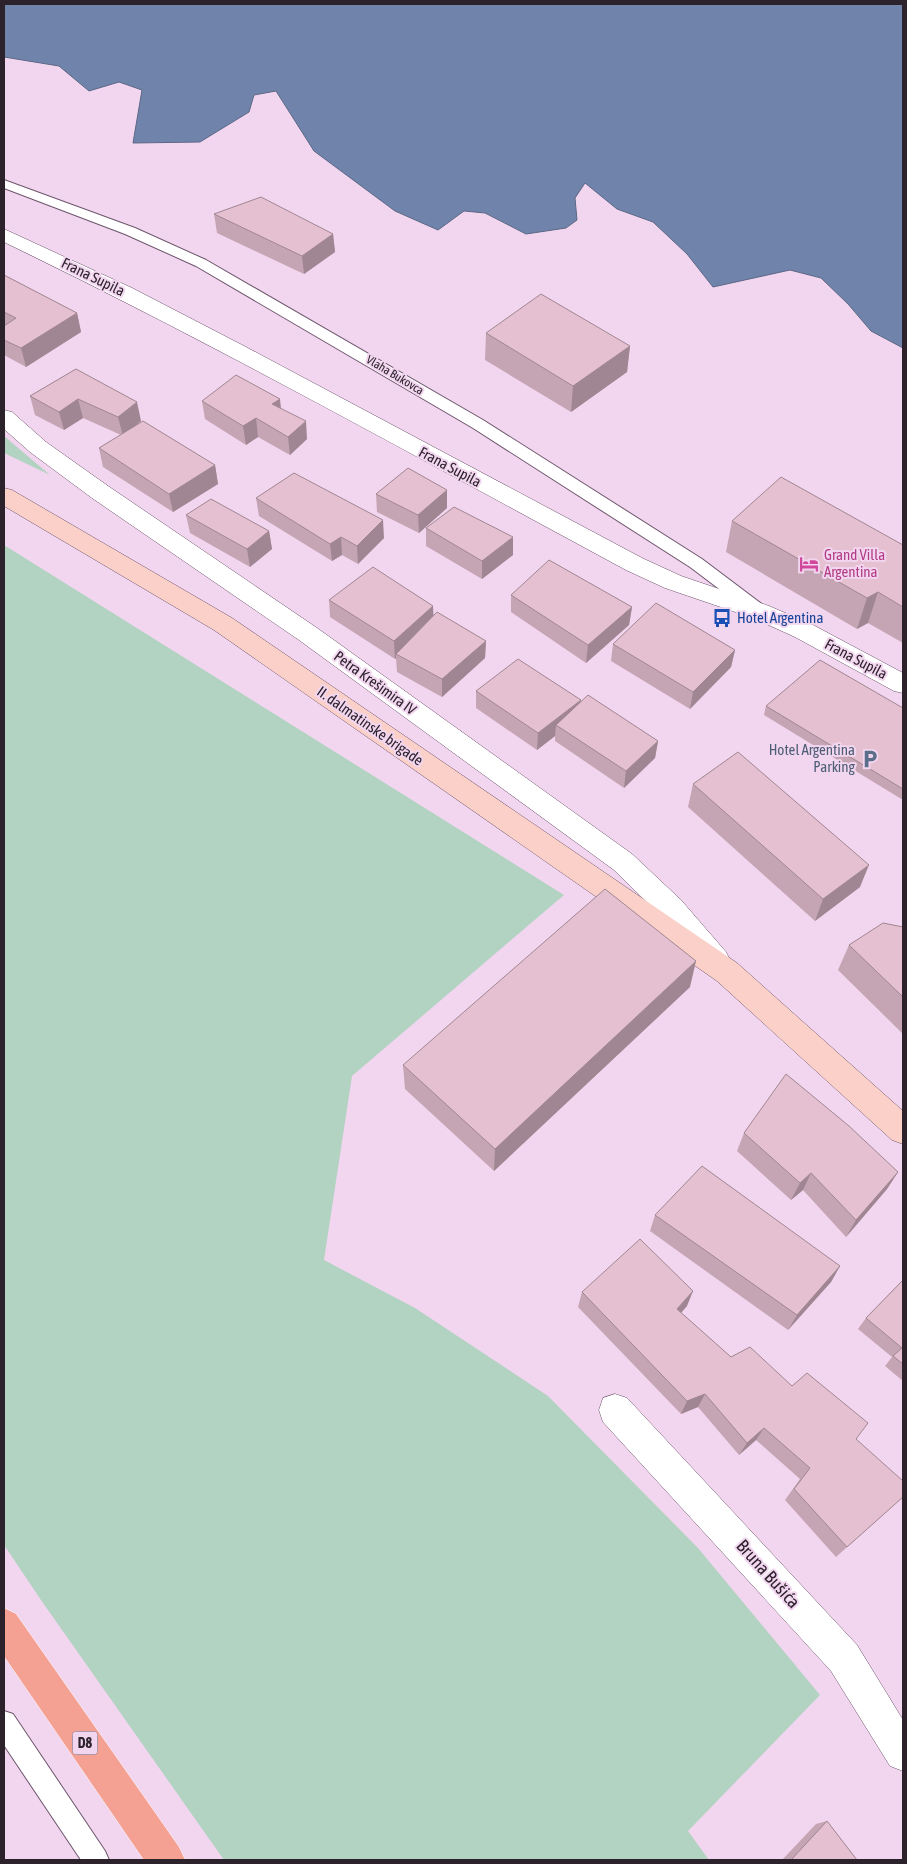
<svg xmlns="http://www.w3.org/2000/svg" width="907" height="1864" font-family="'Asap Condensed',sans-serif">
  <rect width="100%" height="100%" fill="#f2d6f0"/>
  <g fill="#b2d2c2">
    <polygon points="4,436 50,475 4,453"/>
    <polygon points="4,545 564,895 352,1076 324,1260 415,1308 548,1396 698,1548 820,1695 688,1831 709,1860 224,1860 43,1603 4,1545"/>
  </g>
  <polygon fill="#7084ab" stroke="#5c6785" points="4,4 903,4 903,348 871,331 848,304 821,278 790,270 713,287 687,254 653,222 617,209 585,183 575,198 577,220 566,228 526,234 485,213 464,211 438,230 395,211 314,151 276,91 254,95 249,112 200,142 133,143 142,90 119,82 89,91 59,66 4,57"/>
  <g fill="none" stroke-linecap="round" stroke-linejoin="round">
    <g stroke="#6d556b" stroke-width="2">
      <g id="lane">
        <polygon points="4,180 135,228 206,260 483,420 702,559 767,608 769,612 767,616 761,618 755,616 690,567 473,428 196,266 125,234 4,188"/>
        <polygon points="4,1711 13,1714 105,1851 109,1860 81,1860 4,1745"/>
      </g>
    </g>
    <g stroke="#6d556b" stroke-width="1">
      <g id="street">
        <path d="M4 229 132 288 244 346 642 558 681 576 769 606 813 625 903 673V693L894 691 795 637 753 618 665 588 626 570C420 459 215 344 4 242Z"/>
        <polygon points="4,410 12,412 46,442 108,486 317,628 632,854 681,900 726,952 730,960 726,968 716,972 706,968 661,916 614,870 299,640 92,498 30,452 4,429"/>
        <polygon points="615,1394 627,1398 857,1645 903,1720 903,1771 890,1766 831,1671 603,1422 599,1410 603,1398"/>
      </g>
    </g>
    <g stroke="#6d556b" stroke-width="1">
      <polygon id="secondary" points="4,488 12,490 232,618 737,963 903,1111 903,1144 892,1140 717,981 214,630 4,506"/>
    </g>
    <g stroke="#fff" stroke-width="1">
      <polygon id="primary" points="4,1608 16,1614 179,1847 185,1860 144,1860 4,1656"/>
    </g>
    <use href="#lane" fill="#fff" fill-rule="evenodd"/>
    <use href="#street" fill="#fff" fill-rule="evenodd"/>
    <use href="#secondary" fill="#fad0c8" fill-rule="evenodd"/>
    <use href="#primary" fill="#f4a092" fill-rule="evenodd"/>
  </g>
  <g fill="#c5a5b3">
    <polygon points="214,214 333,234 335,252 304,274 217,233"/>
    <polygon points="4,275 77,313 81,332 26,367 4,355"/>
    <polygon points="486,333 630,346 627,372 571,412 485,360"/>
    <polygon points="76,369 141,421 131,429 215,465 218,484 173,512 103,467 99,448 121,435 83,418 64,430 35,415 30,396"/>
    <polygon points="202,401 281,408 307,439 290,455 258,437 246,445 205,419"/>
    <polygon points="447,490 447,508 419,533 377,512 376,494"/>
    <polygon points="256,498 384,538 358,564 342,555 332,561 259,516"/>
    <polygon points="186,515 269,531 272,549 250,567 190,533"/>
    <polygon points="732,521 903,545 903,643 868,623 857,629 726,552"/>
    <polygon points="426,528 513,555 482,579 426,546"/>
    <polygon points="511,595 632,607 629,625 586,663 511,612"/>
    <polygon points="329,600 433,606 433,615 486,641 485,658 442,697 397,672 396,658 395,659 330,617"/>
    <polygon points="613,644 735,650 731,667 690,709 611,661"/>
    <polygon points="476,691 581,702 658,741 655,758 624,788 555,741 555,736 537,750 476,708"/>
    <polygon points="766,706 903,708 903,800 764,715"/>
    <polygon points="693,784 860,887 815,921 688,807"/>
    <polygon points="903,927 903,1034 838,970 849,945"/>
    <polygon points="690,987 494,1171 405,1089 403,1065"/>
    <polygon points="744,1133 898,1172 887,1189 846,1237 803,1190 791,1200 737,1151"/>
    <polygon points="655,1215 840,1266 831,1282 788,1330 650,1231"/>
    <polygon points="903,1280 903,1381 885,1366 892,1357 858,1329 866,1318"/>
    <polygon points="582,1292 687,1306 681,1313 731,1357 792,1386 856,1439 903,1497 836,1557 785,1500 800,1479 756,1440 739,1455 698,1407 681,1414 578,1307"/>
    <polygon points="827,1821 857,1860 782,1860 816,1824"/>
  </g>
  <g fill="#a08692">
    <polygon points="333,234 335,252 304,274 302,256"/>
    <polygon points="77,313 81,332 26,367 21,348"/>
    <polygon points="630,346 627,372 571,412 573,386"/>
    <polygon points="78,399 83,418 64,430 59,412"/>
    <polygon points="280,399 282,418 272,404"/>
    <polygon points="137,402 141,421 123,436 118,417"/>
    <polygon points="256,418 258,437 246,445 243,426"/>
    <polygon points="306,421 307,439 290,455 288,437"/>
    <polygon points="215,465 218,484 173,512 169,494"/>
    <polygon points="447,490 447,508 419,533 418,515"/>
    <polygon points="383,520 384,538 358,564 357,546"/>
    <polygon points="269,531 272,549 250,567 247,549"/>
    <polygon points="341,537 342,555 332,561 330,544"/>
    <polygon points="513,537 513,555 482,579 482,561"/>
    <polygon points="878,592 868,623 857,629 867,598"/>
    <polygon points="433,606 434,624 396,654 396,658 395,659 394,641"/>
    <polygon points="632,607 629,625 586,663 588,645"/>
    <polygon points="486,641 485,658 442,697 442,679"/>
    <polygon points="735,650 731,667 690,709 693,692"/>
    <polygon points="581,700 579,717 556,725 555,736 537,750 538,733"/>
    <polygon points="658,741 655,758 624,788 626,771"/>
    <polygon points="869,865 860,887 815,921 823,899"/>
    <polygon points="696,961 690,987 494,1171 495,1149"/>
    <polygon points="898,1172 887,1189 846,1237 856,1220"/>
    <polygon points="811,1173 803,1190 791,1200 800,1183"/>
    <polygon points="840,1266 831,1282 788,1330 797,1315"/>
    <polygon points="693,1291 687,1306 671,1324 677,1309"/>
    <polygon points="705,1394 698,1407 681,1414 687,1401"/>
    <polygon points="764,1428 756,1440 739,1455 747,1443"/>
  </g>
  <g fill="#e5c0d0" stroke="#a08692">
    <polygon points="261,197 333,234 302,256 214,214"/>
    <polygon points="4,275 77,313 21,348 4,340 4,326 16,318 4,312"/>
    <polygon points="541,294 630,346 573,386 486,333"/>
    <polygon points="76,369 137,402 118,417 78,399 59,412 30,396"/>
    <polygon points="236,375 280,399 272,404 306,421 288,437 256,418 243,426 202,401"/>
    <polygon points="143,421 215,465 169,494 99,448"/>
    <polygon points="408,468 447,490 418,515 376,494"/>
    <polygon points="294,473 383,520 357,546 341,537 330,544 256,498"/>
    <polygon points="781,477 903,545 903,607 878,592 867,598 732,521"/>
    <polygon points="211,499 269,531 247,549 186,515"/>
    <polygon points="454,507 513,537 482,561 426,528"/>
    <polygon points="549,560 632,607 588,645 511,595"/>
    <polygon points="373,567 433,606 394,641 329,600"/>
    <polygon points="656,603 735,650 693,692 613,644"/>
    <polygon points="437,612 486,641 442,679 396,654"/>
    <polygon points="518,659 581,700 538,733 476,691"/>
    <polygon points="820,660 903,708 903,789 766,706"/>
    <polygon points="588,695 658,741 626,771 556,725"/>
    <polygon points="738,752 869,865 823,899 693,784"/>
    <polygon points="605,889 696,961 495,1149 403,1065"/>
    <polygon points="883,923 903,927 903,997 849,945"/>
    <polygon points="786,1074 849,1126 898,1172 856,1220 811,1173 800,1183 744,1133"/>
    <polygon points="702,1166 840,1266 797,1315 655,1215"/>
    <polygon points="640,1239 693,1291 677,1309 731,1357 750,1347 792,1386 807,1373 868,1423 856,1439 903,1481 903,1497 847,1547 794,1489 810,1468 764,1428 747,1443 705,1394 687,1401 582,1292"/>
    <polygon points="903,1280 903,1364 893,1356 902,1348 866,1318"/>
    <polygon points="827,1821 857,1860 791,1860"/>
  </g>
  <defs>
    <g id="hotel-bare" transform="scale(1.5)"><path d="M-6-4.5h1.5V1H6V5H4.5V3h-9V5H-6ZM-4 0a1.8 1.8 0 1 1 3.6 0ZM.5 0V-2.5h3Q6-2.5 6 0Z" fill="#d1479c" stroke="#f2d6f0" stroke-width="2.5" paint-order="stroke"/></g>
    <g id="bus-bare" transform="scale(1.5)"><path d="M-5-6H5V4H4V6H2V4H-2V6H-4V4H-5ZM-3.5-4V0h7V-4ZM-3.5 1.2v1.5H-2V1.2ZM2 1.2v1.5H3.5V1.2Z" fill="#1a4fb4" stroke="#f2d6f0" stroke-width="2.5" paint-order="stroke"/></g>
    <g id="parking-bare" transform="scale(1.5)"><path d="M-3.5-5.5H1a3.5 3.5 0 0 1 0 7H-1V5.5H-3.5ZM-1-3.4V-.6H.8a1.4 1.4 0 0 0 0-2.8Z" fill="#5c6f8a" stroke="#f2d6f0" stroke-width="2.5" paint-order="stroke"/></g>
  </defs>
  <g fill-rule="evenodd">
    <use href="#hotel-bare" x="809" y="564"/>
    <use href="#bus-bare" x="722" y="618"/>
    <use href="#parking-bare" x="870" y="759"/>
  </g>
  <g text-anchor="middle" stroke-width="4" stroke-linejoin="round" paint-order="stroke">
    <g font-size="12" fill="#2c222b" stroke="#f2d6f0">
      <text transform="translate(395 375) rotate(31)" y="4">Vlaha Bukovca</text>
    </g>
    <rect fill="#f2d6f0" stroke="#675866" stroke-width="1" x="72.5" y="1731.5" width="25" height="23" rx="4"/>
    <g font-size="14" font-weight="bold" fill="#2c222b">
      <text x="85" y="1748">D8</text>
    </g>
    <g font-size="15" fill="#2c222b" stroke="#f2d6f0">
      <text transform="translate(93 277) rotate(26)" y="5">Frana Supila</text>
      <text transform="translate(450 467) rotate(28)" y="5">Frana Supila</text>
      <text transform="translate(856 659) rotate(28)" y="5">Frana Supila</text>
      <text transform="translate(375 683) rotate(36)" y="5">Petra Krešimira IV</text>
      <text transform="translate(370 726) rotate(35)" y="5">II. dalmatinske brigade</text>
    </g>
    <g font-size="15" fill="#b23c85" stroke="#f2d6f0" text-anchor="start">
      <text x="824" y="560">Grand Villa<tspan x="824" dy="17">Argentina</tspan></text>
    </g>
    <g font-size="15" fill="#164399" stroke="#f2d6f0" text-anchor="start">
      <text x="737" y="623">Hotel Argentina</text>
    </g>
    <g font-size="15" fill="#4e5e75" stroke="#f2d6f0" text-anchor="end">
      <text x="855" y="755">Hotel Argentina<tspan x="855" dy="17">Parking</tspan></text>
    </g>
    <g font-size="18" fill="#2c222b" stroke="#f2d6f0">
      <text transform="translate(768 1574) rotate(48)" y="6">Bruna Bušića</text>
    </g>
  </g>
  <rect width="907" height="1864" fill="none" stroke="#2c222b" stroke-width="10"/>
</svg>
